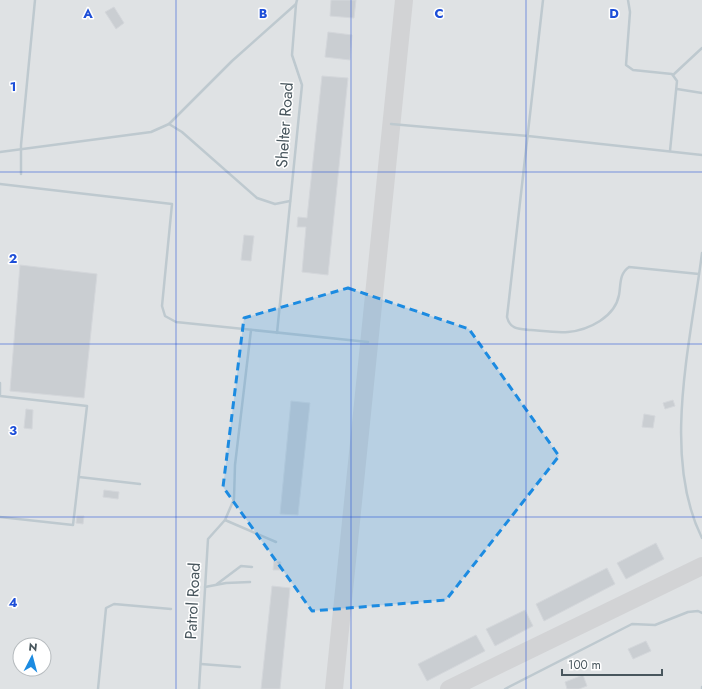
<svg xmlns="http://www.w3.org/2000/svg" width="702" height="689" font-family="Jost,sans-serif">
  <rect width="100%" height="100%" fill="#f2f0f0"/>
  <path fill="#dfe2e4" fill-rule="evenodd" d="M0 0H702V689H0ZM20 645H44V669H20Z"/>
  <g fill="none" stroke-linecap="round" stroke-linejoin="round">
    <g stroke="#d2d3d5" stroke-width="18">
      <polyline points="334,689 404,0"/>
      <polyline points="449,689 702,566"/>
    </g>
  </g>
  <g fill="#caced2" stroke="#d4d7db">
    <polygon points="331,0 356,0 354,18 330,16"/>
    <polygon points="114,7 124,23 116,29 105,12"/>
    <polygon points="328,32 352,35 350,60 325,57"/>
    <polygon points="322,76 348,78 328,275 302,272 306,227 297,227 298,217 307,218"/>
    <polygon points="244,235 254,236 251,261 241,260"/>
    <polygon points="20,265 97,274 84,398 10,391"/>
    <polygon points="673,400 675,406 665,409 663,403"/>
    <polygon points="291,401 310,403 298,515 280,514"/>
    <polygon points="26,409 33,410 32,429 24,428"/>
    <polygon points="644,414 655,416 653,428 642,427"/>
    <polygon points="104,490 119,492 118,499 103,497"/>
    <polygon points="77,516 84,516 83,524 76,523"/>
    <polygon points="656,543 664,559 626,579 617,563"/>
    <polygon points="274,561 281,562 280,570 273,570"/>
    <polygon points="607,568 615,584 544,621 536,604"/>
    <polygon points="272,586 290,588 280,689 261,689"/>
    <polygon points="525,610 533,626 495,646 486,629"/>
    <polygon points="476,635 485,651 427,681 418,664"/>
    <polygon points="646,641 651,651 633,659 628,649"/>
    <polygon points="583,675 587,686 579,689 567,689 565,682"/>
  </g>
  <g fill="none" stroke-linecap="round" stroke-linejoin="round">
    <g stroke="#bec9cf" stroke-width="2.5">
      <path d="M543 0 507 317C510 330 520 329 531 330 543 331 556 333 568 332 589 330 615 317 619 295 621 284 619 274 629 267L699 274"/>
      <polyline points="628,0 630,12 626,65 633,70 672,74 677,81 670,151"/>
      <polyline points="673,75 702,48"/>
      <polyline points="677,89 702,93"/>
      <polyline points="169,124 232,61 296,4 297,0"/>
      <polyline points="391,124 528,136 702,155"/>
      <polyline points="0,152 151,132 169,124 182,132 257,198 275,204 290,201"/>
      <polyline points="21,174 21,145 35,0"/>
      <polyline points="0,184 172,204 162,306 165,316 176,322 368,342"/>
      <path d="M702 253C691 341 661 456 702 538"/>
      <polyline points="277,333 302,85 292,55 296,4"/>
      <polyline points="0,383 0,394"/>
      <polyline points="0,396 87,406 73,525 0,517"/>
      <polyline points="79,477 140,484"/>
      <polyline points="225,520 276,542"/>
      <polyline points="217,584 241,566 252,567"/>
      <polyline points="205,587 226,583 250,582"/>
      <polyline points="201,664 240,667"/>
      <polyline points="98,689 106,608 114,604 171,609"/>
      <polyline points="199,689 208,539 225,520 234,499 235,465 251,330"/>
      <polyline points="505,689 632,624 655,625 688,612 698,611 702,613"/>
      <polyline points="702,689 702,687"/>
    </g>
  </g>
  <path fill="#1c8be1" fill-opacity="0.2" stroke="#1c8be1" stroke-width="3" stroke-dasharray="8 5" stroke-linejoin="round" d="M348 288 469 329 559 456 446 600 312 611 223 487 244 318Z"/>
  <path fill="none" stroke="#1d4ed8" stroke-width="1" stroke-opacity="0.55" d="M176 0V689M351 0V689M526 0V689M0 172H702M0 344H702M0 517H702"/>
  <g text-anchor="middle" stroke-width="3" stroke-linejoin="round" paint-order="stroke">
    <g font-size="16" fill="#48565d" stroke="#fff">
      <text transform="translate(284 125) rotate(-86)" y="6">Shelter Road</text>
      <text transform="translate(192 601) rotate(-87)" y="6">Patrol Road</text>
    </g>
  </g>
  <g font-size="13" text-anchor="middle" font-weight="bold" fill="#1d4ed8" stroke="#fff" stroke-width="3" stroke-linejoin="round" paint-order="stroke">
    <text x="88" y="18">A</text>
    <text x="263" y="18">B</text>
    <text x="439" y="18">C</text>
    <text x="614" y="18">D</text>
    <text x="13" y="91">1</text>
    <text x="13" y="263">2</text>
    <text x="13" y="435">3</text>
    <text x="13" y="607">4</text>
  </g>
  <g transform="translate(32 657) rotate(6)"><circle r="19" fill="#ffffff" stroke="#b6bbbe"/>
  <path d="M0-3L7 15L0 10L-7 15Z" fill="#1c8be1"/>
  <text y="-6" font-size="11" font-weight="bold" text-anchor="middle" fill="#48565d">N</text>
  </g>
  <path d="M562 669v6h100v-6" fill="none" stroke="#48565d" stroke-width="2"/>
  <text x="568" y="669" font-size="12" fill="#48565d" stroke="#ffffff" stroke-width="3" paint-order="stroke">100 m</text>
</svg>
